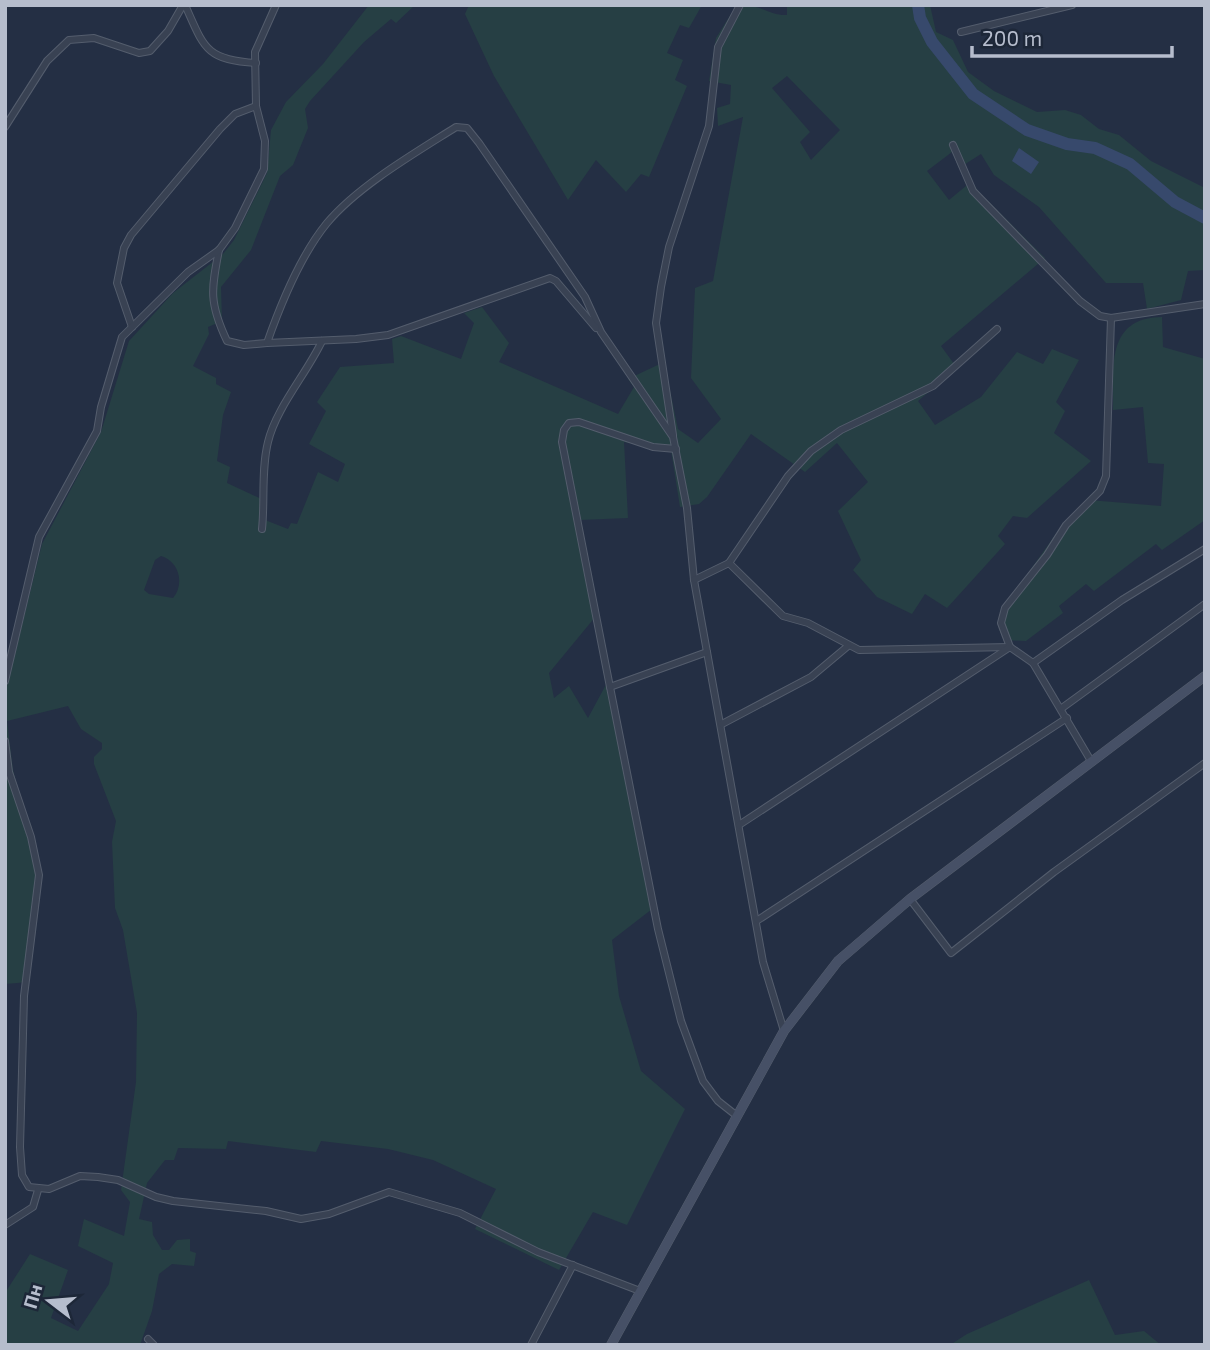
<svg xmlns="http://www.w3.org/2000/svg" width="1210" height="1350" font-family="'Exo 2',sans-serif">
  <rect width="100%" height="100%" fill="#242f44"/>
  <g fill="#263f44" fill-rule="evenodd">
    <path d="M369 5H415L396 23 391 19 364 42 310 101 305 109 308 128 293 165 280 176 251 250 221 287 222 321 208 327 209 334 193 366 216 378V384L231 392 223 415 217 461 230 467 227 483 266 501 265 520 288 529 291 523 297 524 318 472 338 482 345 464 309 444 326 411 317 402 340 367 394 363 392 339 401 336 461 359 474 323 464 313 482 307 509 343 499 362 618 414 634 387 628 379 664 362 678 429 698 443 721 419 691 378 695 288 713 281 743 117 718 126 717 108 730 104 731 85 709 81 716 38 731 14 737 17 744 5C760 5 772 16 787 15V5H930L936 32 953 40 968 72 994 91 1037 112 1065 110 1081 115 1099 129 1119 135 1151 161 1205 188V270L1188 271 1181 300 1147 309 1143 283H1106L1039 207 994 175 981 154 959 168 952 152 927 171 949 200 972 181 978 191 1045 258 941 346 957 368 918 401 935 425 981 397 1017 352 1043 364 1052 349 1079 360 1056 402 1065 411 1054 433 1091 461 1027 518 1013 516 998 536 1005 544 947 608 925 594 912 614 877 597 853 570 861 560 838 511 868 482 837 443 805 472 751 434 707 497 699 504 680 507 671 450 624 442 628 518 580 520 596 616 549 673 554 698 569 686 588 718 609 679 656 906 612 940 619 996 641 1071 685 1109 627 1225 593 1212 559 1270 475 1229 496 1189 433 1160 388 1149 321 1141 316 1152 228 1141 226 1149 178 1148 174 1160H165L147 1183 139 1219 152 1222 153 1235 162 1250H169L177 1240 190 1239V1251L196 1253 194 1266 172 1264 159 1274 152 1311 140 1345H5V1293L30 1254 68 1270 51 1318 78 1331 109 1284 113 1263 78 1246 84 1219 124 1236 130 1202 121 1190 136 1082 137 1013 123 930 115 908 112 842 116 821 94 764V757L102 749V743L81 729 68 706 7 721 13 770 39 871 29 982 5 984V694L42 544 101 432 129 341 173 293 223 254 234 240 267 173 271 130 286 102 323 64ZM787 76 840 130 811 160 800 142 810 132 772 88ZM161 556C179 561 185 584 173 598L149 594 144 590 155 560Z"/>
    <polygon points="469,5 702,5 689,28 680,25 667,53 683,60 675,80 687,86 649,177 641,174 626,192 596,160 568,200 494,76 465,14"/>
    <path d="M1162 317 1163 347 1205 359V520L1162 550 1156 544 1094 591 1086 584 1059 606 1063 613 1026 641 1004 640 999 629 1000 613 1065 521 1089 500 1161 506 1164 464 1148 463 1143 407 1113 410C1114 368 1105 318 1162 317Z"/>
    <polygon points="1089,1280 1115,1335 1144,1331 1161,1345 950,1345 967,1334"/>
  </g>
  <polygon fill="#37496c" points="1019,148 1039,162 1031,174 1012,161"/>
  <g fill="none" stroke-linecap="round" stroke-linejoin="round">
    <polyline stroke="#37496c" stroke-width="12" points="918,5 920,18 932,42 973,94 1027,130 1067,144 1095,148 1130,164 1175,202 1205,218"/>
    <g stroke="#545d6d" stroke-width="8">
      <g id="minor">
        <path d="M185 5C204 47 205 60 256 63"/>
        <polyline points="961,32 1072,5"/>
        <polyline points="5,127 47,61 69,40 94,38 139,53 150,51 168,31 183,5"/>
        <polyline points="953,145 973,191 1080,301 1100,316 1111,318 1205,304"/>
        <path d="M219 250C211 290 209 303 227 341L244 345 267 343C281 303 300 256 327 223 358 186 415 153 456 127L467 128 479 143 585 297 601 332 673 437 687 508 694 580 763 962 784 1031"/>
        <polyline points="132,327 117,283 124,248 131,235 220,129 235,114 256,106"/>
        <polyline points="267,343 356,339 388,335 550,278 556,281 596,328"/>
        <polyline points="673,435 656,323 661,287 669,247 709,126 718,47 740,5"/>
        <path d="M262 529C265 501 261 470 268 442 276 408 307 373 322 341"/>
        <polyline points="729,563 788,476 811,451 841,430 933,386 997,329"/>
        <polyline points="694,580 729,563 783,616 808,623 859,650 1010,647 1033,663 1091,761"/>
        <polyline points="707,652 610,687 658,929 681,1021 703,1081 718,1101 737,1116"/>
        <polyline points="1033,663 1122,600 1205,549"/>
        <polyline points="5,681 39,537 97,431 101,407 122,337 188,272 219,250 235,228 264,169 265,141 256,106 255,52 276,5"/>
        <polyline points="610,687 562,442 564,430 569,423 579,422 653,447 676,449"/>
        <polyline points="1062,708 1205,604"/>
        <polyline points="722,724 811,677 848,646"/>
        <polyline points="5,741 9,772 31,837 39,875 24,996 20,1147 22,1175 29,1187 49,1189 80,1176 98,1177 118,1180 156,1197 173,1201 266,1211 301,1219 329,1214 389,1192 460,1213 538,1252 640,1291"/>
        <polyline points="739,825 1010,647 1001,623 1005,608 1047,555 1066,525 1100,491 1106,476 1111,318"/>
        <polyline points="910,899 951,953 1054,872 1205,763"/>
        <polyline points="758,920 1067,718"/>
        <polyline points="5,1225 33,1207 38,1190"/>
        <polyline points="148,1339 154,1345"/>
        <polyline points="531,1345 573,1265"/>
      </g>
    </g>
    <g stroke="#545d6d" stroke-width="10">
      <polyline id="secondary" points="611,1345 784,1031 838,961 910,899 1205,676"/>
    </g>
    <use href="#minor" stroke="#394253" stroke-width="6"/>
    <use href="#secondary" stroke="#465066" stroke-width="9"/>
  </g>
  <rect width="1210" height="1350" fill="none" stroke="#b6bdcd" stroke-width="14"/>
  <g transform="translate(49 1301) rotate(286)" stroke="#1d2738" stroke-width="5" paint-order="stroke">
  <path d="M0-5L12 26L0 18L-12 26Z" fill="#b6bdcd"/>
  <text y="-10" font-size="19" font-weight="bold" text-anchor="middle" fill="#b6bdcd">Пн</text>
  </g>
  <path d="M972 46v10h200v-10" fill="none" stroke="#b6bdcd" stroke-width="3.5"/>
  <text x="982" y="46" font-size="21" fill="#b6bdcd" stroke="#1d2738" stroke-width="5" paint-order="stroke">200 m</text>
</svg>
